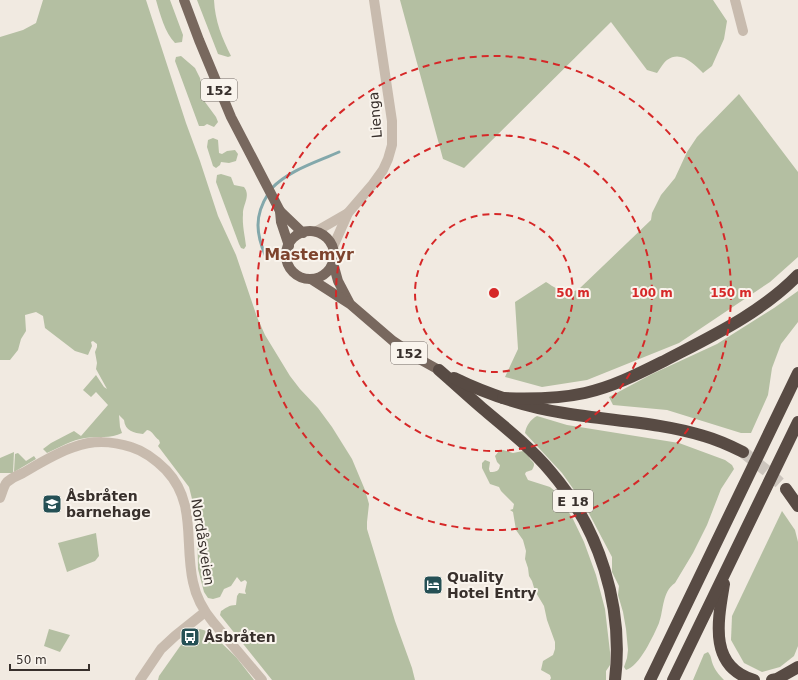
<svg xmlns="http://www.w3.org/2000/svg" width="798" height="680" font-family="'DejaVu Sans',sans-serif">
  <rect width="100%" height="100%" fill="#f1eae1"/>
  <g fill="#b4bfa2">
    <path d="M43 0H146L186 123 200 161 218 216 236 255 257 317 265 335 290 376 300 389 318 408 332 427 352 459 365 490 369 504 367 522V529L395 621 412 668 415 680H272L220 615 221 611C226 608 229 605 236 605L237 596 239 593 246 594 245 591 247 582 245 580 241 582 237 577 231 586 224 589 220 597 213 599 208 598 204 592 198 569 197 519 189 487 158 446 160 443 159 440C154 437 153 431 147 430L143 434C134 433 125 431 124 420L119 415 120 427 122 433C111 439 97 436 85 438 72 440 60 447 47 453L43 449 51 443 74 431 81 436 108 405 96 392 91 397 83 390 96 375 104 387 107 389 96 369 97 363 95 352 97 347V344L93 341 91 342 92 346 88 355 75 351 45 328 43 316 36 312 25 315 26 331 21 339 18 350 10 360H0V37L23 30 36 23Z"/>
    <path d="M156 0H170L183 35 182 42 175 43C165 33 160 14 156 0Z"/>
    <path d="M197 0H214C215 21 222 38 231 56L228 57 218 54Z"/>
    <path d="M400 0H713L727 21 724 39 712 66 703 73C694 64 681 50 667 60 663 63 660 69 657 73L647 70 611 22 464 168 443 159Z"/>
    <polygon points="181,56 195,68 200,78 205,102 216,117 218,122 214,127 207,124 204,126 199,126 175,61 176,57"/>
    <path d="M739 94 798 172V257L770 282 679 343 587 380 542 387 505 377 518 349 515 302 546 282C557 289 566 296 579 289L651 220 652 213 661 195 675 178 687 152 697 137Z"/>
    <polygon points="213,138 218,140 219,153 222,154 227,151 235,150 238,154 236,161 229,163 221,162 220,165 216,168 213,166 207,147 208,140"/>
    <path d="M221 174 231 177 234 185 244 187C251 196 243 204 243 214 242 225 245 236 246 246L244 249 241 248 239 244 216 182 217 175Z"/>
    <polygon points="798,291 798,322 781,344 772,368 768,395 751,433 741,433 667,410 613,405 609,397 652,374 717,344 774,308"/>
    <path d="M537 416 567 425 679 443 725 460 732 465 734 469 721 489 707 525 693 553 675 583C662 592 664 609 659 623 654 635 639 667 626 670L624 667 627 658 628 650 626 629 623 612 618 595 619 586 612 572V557L584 504 562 473 525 433C526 426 531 419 537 416Z"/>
    <path d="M503 450 513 453 523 451 528 453C529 463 538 460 532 470L526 472 525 474 528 480 550 487 557 493 573 519 584 542 596 575 605 609 610 652V665L606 671V680H550L551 678 550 675 541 670 543 661 553 655 555 649V642L547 620 544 606 535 591 532 581 529 576 528 568 525 559 526 551 523 540 516 530 513 512 510 510 513 509 514 504 501 491 499 487 490 484 482 468V463L485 460 490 462 489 469 490 472C497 472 499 471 500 465L497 462 495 456 499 451Z"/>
    <polygon points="14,452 13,473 0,473 0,458"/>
    <polygon points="18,453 26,461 34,456 36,459 14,472 15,454"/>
    <polygon points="782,511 795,530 798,542 798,646 794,656 780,667 762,672 744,663 731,640 732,616"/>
    <polygon points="96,533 99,556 95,561 67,572 58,543"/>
    <polygon points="49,629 70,635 60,652 44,646"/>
    <polygon points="200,629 210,632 236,657 254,680 158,680 159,676 188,635"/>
    <path d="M708 652C711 656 711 658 712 662 714 669 719 675 724 680H693L704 654Z"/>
  </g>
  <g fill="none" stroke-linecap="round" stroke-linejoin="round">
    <g stroke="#83a8ab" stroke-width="3">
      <path d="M271 189C289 170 317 162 339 152"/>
      <path d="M266 257C256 234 254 216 268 194"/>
    </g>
    <polyline stroke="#ccc5bd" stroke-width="12" stroke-dasharray="12 6" stroke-linecap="butt" points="743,452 767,471 786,489"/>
    <g stroke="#c8bbae" stroke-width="10">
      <polyline points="735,0 743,31"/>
      <polyline points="315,232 348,213"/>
      <polyline points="333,247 348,213 373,184 383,170 388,159 392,145 392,121 374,0"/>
      <path d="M0 498C2 493 4 485 7 482 12 478 18 475 23 473 40 463 56 453 74 447 92 440 113 441 131 447 144 451 156 460 166 470 197 503 184 542 193 582 196 597 203 610 213 622L262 680"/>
      <polyline points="140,680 161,649 175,636 205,612"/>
    </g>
    <g stroke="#78685e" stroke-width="10">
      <polyline points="184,0 199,40 231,117 280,211 281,222 289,246"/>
      <polyline points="280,211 303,233"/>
      <circle cx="310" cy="255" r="24"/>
      <polyline points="333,263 338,281 349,302"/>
      <polyline points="311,279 350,304 393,341 421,360 439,370"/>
    </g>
    <g stroke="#584b44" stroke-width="12">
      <path d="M439 370C454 383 468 396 482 408 506 428 531 448 551 472 599 528 624 606 615 680"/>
      <path d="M454 378C489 395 526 407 564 413 610 421 659 422 704 436 718 440 731 446 743 452"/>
      <path d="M503 398C530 399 558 399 585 393 613 387 640 373 666 360 712 336 761 313 798 275"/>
      <polyline points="786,489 798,506"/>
      <path d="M724 584C718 620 708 667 754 680"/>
      <polyline points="650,680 798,373"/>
      <polyline points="673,680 798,422"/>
      <polyline points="772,680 777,679 798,667"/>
    </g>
  </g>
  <g fill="none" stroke="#d62828" stroke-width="2" stroke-dasharray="7 5">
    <circle cx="494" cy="293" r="79"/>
    <circle cx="494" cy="293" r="158"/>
    <circle cx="494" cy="293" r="237"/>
  </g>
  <defs>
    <g id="school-square" transform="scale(1)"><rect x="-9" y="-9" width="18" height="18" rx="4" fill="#255055" stroke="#f9f4ed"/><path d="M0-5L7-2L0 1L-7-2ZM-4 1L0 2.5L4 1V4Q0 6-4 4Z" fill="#fff"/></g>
    <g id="hotel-square" transform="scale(1)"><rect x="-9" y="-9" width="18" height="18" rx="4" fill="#255055" stroke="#f9f4ed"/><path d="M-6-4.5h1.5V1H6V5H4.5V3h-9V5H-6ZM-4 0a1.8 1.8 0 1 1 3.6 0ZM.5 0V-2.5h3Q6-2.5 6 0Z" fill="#fff"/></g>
    <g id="bus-square" transform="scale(1)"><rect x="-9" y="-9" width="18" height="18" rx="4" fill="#255055" stroke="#f9f4ed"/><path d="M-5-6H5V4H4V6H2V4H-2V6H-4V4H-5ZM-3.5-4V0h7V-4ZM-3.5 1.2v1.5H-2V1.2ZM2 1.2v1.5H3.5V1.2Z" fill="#fff"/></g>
  </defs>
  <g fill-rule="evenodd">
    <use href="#school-square" x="52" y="504"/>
    <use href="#hotel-square" x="433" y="585"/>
    <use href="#bus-square" x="190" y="637"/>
  </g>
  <g text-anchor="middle" stroke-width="4" stroke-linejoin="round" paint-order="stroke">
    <g fill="#f9f4ed" stroke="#726b66" stroke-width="1">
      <rect x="201" y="79" width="36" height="22" rx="3"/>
      <rect x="391" y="342" width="36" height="22" rx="3"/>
      <rect x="553" y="490" width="40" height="22" rx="3"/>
    </g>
    <g font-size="13" font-weight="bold" fill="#38302c">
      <text x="219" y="95">152</text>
      <text x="409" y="358">152</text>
      <text x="573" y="506">E 18</text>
    </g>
    <g font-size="14" fill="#38302c" stroke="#f9f4ed">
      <text transform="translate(375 115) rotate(-95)" y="5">Lienga</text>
      <text transform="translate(203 542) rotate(81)" y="5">Nordåsveien</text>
    </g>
    <g font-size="14" font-weight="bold" fill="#38302c" stroke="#f9f4ed" text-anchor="start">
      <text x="66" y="501">Åsbråten<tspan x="66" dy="16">barnehage</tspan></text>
      <text x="447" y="582">Quality<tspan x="447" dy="16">Hotel Entry</tspan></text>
      <text x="204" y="642">Åsbråten</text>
    </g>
    <g font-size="16" font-weight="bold" fill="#7e432d" stroke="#f9f4ed">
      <text x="309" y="260">Mastemyr</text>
    </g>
  </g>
  <circle cx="494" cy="293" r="6" fill="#d62828" stroke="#f9f4ed" stroke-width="2"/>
  <g font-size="12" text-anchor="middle" font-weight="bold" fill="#d62828" stroke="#f9f4ed" stroke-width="4" stroke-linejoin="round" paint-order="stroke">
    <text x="573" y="297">50 m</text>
    <text x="652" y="297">100 m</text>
    <text x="731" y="297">150 m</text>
  </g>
  <path d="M10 664v6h79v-6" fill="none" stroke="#38302c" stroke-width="2"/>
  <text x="16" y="664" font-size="12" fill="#38302c" stroke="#f9f4ed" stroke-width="3" paint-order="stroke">50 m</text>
</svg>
